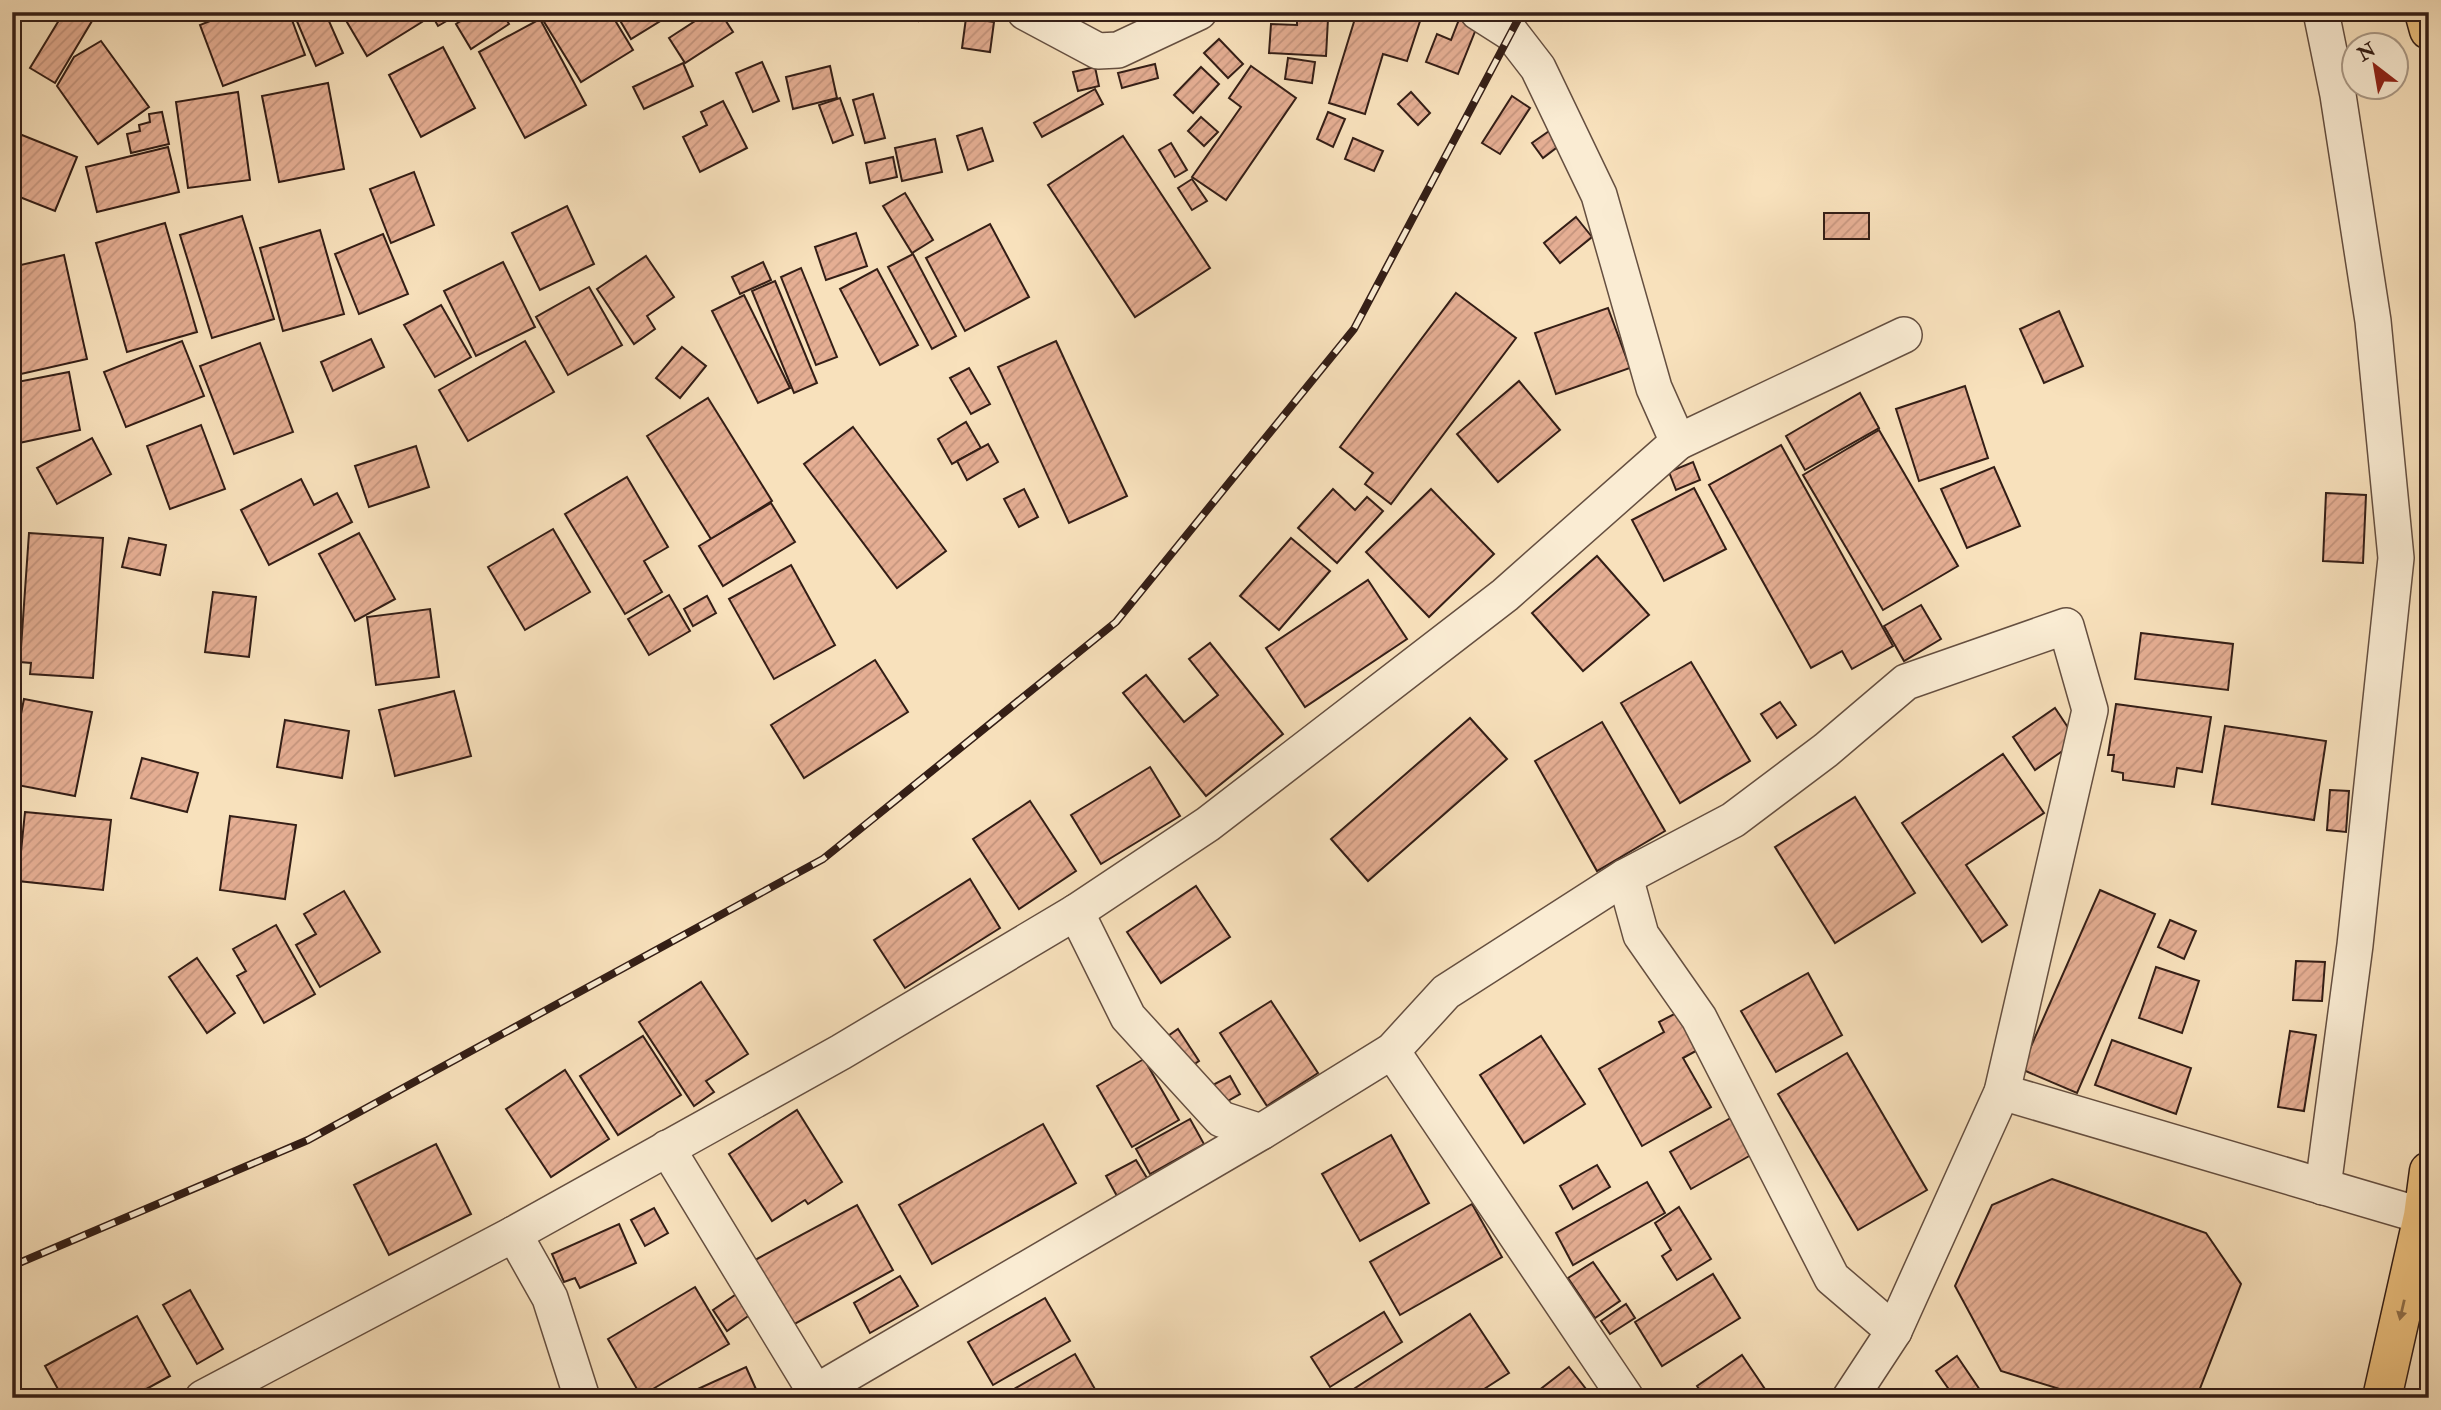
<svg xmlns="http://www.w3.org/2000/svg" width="2441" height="1410" font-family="'IM FELL Double Pica',serif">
  <defs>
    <pattern id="building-hatch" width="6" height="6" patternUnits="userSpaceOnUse" patternTransform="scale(1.75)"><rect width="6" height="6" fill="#e5ae93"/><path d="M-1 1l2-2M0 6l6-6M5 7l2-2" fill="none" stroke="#c5957e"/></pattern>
  </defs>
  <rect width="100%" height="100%" fill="#f8e1bc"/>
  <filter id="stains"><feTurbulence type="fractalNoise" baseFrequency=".00286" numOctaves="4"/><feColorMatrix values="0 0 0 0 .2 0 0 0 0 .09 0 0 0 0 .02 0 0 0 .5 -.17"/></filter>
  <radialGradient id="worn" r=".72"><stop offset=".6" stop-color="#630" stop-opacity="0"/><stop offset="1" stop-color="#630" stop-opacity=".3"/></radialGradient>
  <g fill="url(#building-hatch)" stroke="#341e16" stroke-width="2">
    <polygon points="64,12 77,12 92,21 55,83 30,68"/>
    <polygon points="89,12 105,12 101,19"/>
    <polygon points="232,12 289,12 305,55 223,86 200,25"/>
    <polygon points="293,12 325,12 343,53 316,66"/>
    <polygon points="341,12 416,12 422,22 367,56"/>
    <polygon points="430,12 462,12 438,26"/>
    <polygon points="474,12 502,12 509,24 471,49 456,24"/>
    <polygon points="538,12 610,12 633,50 581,82"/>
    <polygon points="615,12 675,12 631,39"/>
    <polygon points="709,12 720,12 733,32 685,63 669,38"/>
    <polygon points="887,12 921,12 918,21"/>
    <polygon points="1357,12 1423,12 1407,61 1383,54 1365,114 1329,103"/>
    <polygon points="1460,17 1478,24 1458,74 1426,62 1437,34 1451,40"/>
    <polygon points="966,18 994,22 990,52 962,48"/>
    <polygon points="1297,18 1328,19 1326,56 1269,53 1271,24 1297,25"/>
    <polygon points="540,19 586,105 525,138 479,52"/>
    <polygon points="1219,39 1243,64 1228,78 1204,53"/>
    <polygon points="101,41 149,107 98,144 57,86 74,57"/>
    <polygon points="443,47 475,108 421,137 389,75"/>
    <polygon points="1288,58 1315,62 1312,83 1285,79"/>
    <polygon points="762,62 779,101 753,112 736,73"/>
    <polygon points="683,63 693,86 644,109 633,87"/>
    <polygon points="1155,64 1158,78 1122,88 1118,73"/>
    <polygon points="830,66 837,98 793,109 786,77"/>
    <polygon points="1251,66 1296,98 1226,200 1192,177 1241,107 1229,98"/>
    <polygon points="1095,67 1099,86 1078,91 1073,72"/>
    <polygon points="1201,67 1219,84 1193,113 1174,95"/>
    <polygon points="328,83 344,169 279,182 262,96"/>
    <polygon points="1095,89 1103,104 1042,137 1034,123"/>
    <polygon points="238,92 250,180 188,188 176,102"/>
    <polygon points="1411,92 1430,113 1418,125 1398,104"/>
    <polygon points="873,94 885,138 865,143 853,100"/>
    <polygon points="1512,96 1530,108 1500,154 1482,143"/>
    <polygon points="840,98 853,135 833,143 819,105"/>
    <polygon points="723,101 747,148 700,172 683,137 707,125 701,112"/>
    <polygon points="162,112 169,144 131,153 127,134 140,131 139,125 150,122 149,114"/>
    <polygon points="1328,112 1345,119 1333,147 1317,139"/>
    <polygon points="1201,117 1218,132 1204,146 1188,131"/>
    <polygon points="982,128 993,161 968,170 957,136"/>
    <polygon points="12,131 77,157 55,211 12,194"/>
    <polygon points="1549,131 1560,145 1543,158 1532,143"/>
    <polygon points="1123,136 1210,268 1135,317 1048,185"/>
    <polygon points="1353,138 1383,151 1374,171 1345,159"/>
    <polygon points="935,139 942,172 902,181 895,148"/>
    <polygon points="1171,143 1187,170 1175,177 1159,150"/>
    <polygon points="168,147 179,192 97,212 86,167"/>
    <polygon points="893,157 897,177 870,183 866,163"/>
    <polygon points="414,172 434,225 391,243 370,189"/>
    <polygon points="1192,179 1207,201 1192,210 1178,188"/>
    <polygon points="905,193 933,240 912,253 883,206"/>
    <polygon points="567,206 594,264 540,290 512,233"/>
    <rect x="1824" y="213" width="45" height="26"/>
    <polygon points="242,216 274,319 212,338 180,235"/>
    <polygon points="1576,217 1592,237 1560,263 1544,243"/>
    <polygon points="165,223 197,332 127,352 96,243"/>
    <polygon points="990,224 1029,297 965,331 926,258"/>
    <polygon points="320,230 344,314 283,331 260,248"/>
    <polygon points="856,233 867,266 826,280 815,247"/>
    <polygon points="383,234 408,294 359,314 335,254"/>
    <polygon points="913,254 956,336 932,349 888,267"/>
    <polygon points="64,255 87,359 12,376 12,267"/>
    <polygon points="646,256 674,297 647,316 655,329 634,344 597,289"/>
    <polygon points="503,262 535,327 476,356 444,291"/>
    <polygon points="763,262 771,280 740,294 732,277"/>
    <polygon points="801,268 837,357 816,365 781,277"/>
    <polygon points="877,269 918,345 880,365 840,289"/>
    <polygon points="775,281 817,383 794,393 752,291"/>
    <polygon points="589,287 622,345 568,375 536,317"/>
    <polygon points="1456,293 1516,338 1391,504 1365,484 1373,473 1340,447"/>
    <polygon points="744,295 790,388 758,403 712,311"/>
    <polygon points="441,305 471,357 435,377 404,325"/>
    <polygon points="1608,308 1630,368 1556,394 1535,333"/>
    <polygon points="2059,311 2083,366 2044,383 2020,329"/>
    <polygon points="371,339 384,367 333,391 321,362"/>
    <polygon points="182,341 204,396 126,427 104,372"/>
    <polygon points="525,341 554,392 468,441 439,390"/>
    <polygon points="1056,341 1127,496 1069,523 998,367"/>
    <polygon points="260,343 293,432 234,454 200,366"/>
    <polygon points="682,347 706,366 680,398 656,378"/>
    <polygon points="969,368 990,404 971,414 950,378"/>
    <polygon points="69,372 80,430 19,443 12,412 12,383"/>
    <polygon points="1519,381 1560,430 1498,482 1457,434"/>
    <polygon points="1965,386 1988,458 1919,481 1896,409"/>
    <polygon points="1860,393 1879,428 1805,470 1786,436"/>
    <polygon points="708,398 772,501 711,539 647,436"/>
    <polygon points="966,422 981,448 952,464 938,439"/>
    <polygon points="201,425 225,489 170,509 147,446"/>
    <polygon points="853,427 946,551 897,588 804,464"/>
    <polygon points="1879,430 1958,566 1883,610 1803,475"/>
    <polygon points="92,438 111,474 57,504 37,468"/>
    <polygon points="988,444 998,462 967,480 957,461"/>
    <polygon points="1781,445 1893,646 1852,669 1842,651 1811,668 1709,485"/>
    <polygon points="416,446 429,487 369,507 355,466"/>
    <polygon points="1693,462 1700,480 1676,490 1669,472"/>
    <polygon points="1994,467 2020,526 1967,548 1941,489"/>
    <polygon points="627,477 668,547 644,561 662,592 625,614 565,514"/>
    <polygon points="301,479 314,505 337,493 352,522 269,565 241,510"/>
    <polygon points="1694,488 1726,549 1664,581 1632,520"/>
    <polygon points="1024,489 1038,517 1019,527 1004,499"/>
    <polygon points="1333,489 1355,510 1367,497 1383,511 1337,563 1298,528"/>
    <polygon points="1431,489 1494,554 1429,617 1366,552"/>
    <polygon points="2326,493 2366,495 2363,563 2323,561"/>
    <polygon points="771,503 795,542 723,586 699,546"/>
    <polygon points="553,529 590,592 525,630 488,567"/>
    <polygon points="29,533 103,538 93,678 30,674 31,663 20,662"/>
    <polygon points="359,533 395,599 355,621 319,554"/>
    <polygon points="129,538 166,545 160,575 122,567"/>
    <polygon points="1291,538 1330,571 1279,630 1240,596"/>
    <polygon points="1597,556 1649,615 1583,671 1532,613"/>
    <polygon points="791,565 835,645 774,679 729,599"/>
    <polygon points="1368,580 1407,639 1305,707 1266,648"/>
    <polygon points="213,592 256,597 249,657 205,652"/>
    <polygon points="669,595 690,631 649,655 628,619"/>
    <polygon points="707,596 716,613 693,626 684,609"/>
    <polygon points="1921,605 1941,639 1904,661 1884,626"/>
    <polygon points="430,609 439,677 376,685 367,617"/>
    <polygon points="2141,633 2233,644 2228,690 2135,679"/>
    <polygon points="1210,643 1283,734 1206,796 1123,693 1146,675 1184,722 1218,695 1189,659"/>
    <polygon points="875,660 908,712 804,778 771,725"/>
    <polygon points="1691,662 1750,761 1680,803 1621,703"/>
    <polygon points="454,691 471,756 395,776 379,710"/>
    <polygon points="24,699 92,712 75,796 12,784 12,758"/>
    <polygon points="1780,702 1796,725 1777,738 1761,714"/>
    <polygon points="2116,704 2211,717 2202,772 2177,768 2174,787 2123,780 2123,773 2112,771 2114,755 2108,755"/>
    <polygon points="2055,708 2077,741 2035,770 2013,737"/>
    <polygon points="1470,718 1507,759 1368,881 1331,839"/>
    <polygon points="285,720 349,731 342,778 277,767"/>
    <polygon points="1602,722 1665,831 1597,871 1535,761"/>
    <polygon points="2225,726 2326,741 2314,820 2212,804"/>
    <polygon points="2003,754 2044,813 1966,865 2007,925 1982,942 1902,823"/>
    <polygon points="142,758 198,773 187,812 131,798"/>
    <polygon points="1150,767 1180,816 1101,864 1071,815"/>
    <polygon points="2330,790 2349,791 2346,832 2327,830"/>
    <polygon points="1855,797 1915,893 1835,943 1775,847"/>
    <polygon points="1030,801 1076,871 1019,909 973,839"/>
    <polygon points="25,812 111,820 103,890 18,881"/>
    <polygon points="230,816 296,825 285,899 220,890"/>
    <polygon points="970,879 1000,928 905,988 874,940"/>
    <polygon points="1196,886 1230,937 1161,983 1127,932"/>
    <polygon points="2100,890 2155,914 2077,1093 2021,1069"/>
    <polygon points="344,891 380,952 320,987 296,945 316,934 304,914"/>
    <polygon points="2170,920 2196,931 2184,959 2158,947"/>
    <polygon points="276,925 315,994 264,1023 237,976 246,971 233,949"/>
    <polygon points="197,958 235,1013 207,1033 169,977"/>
    <polygon points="2296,961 2325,962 2322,1001 2293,1000"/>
    <polygon points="2156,967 2199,981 2182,1033 2139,1018"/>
    <polygon points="1808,973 1842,1035 1776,1072 1741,1011"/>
    <polygon points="701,982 748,1054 706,1081 714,1092 694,1106 639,1022"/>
    <polygon points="1271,1001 1318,1073 1267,1106 1220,1033"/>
    <polygon points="1682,1010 1703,1047 1683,1058 1711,1107 1642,1146 1599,1069 1664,1032 1659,1022"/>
    <polygon points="1178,1029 1199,1061 1183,1072 1162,1040"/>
    <polygon points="2290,1031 2316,1035 2304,1111 2278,1107"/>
    <polygon points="643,1036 681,1095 618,1135 580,1076"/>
    <polygon points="1541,1036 1585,1104 1524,1143 1480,1075"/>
    <polygon points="2112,1040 2191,1068 2176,1114 2095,1085"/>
    <polygon points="1847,1053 1927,1190 1858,1230 1778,1094"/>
    <polygon points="1144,1059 1179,1120 1132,1147 1097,1086"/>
    <polygon points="565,1070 609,1139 551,1177 506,1109"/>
    <polygon points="1230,1076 1240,1094 1217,1107 1207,1088"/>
    <polygon points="797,1110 842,1182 808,1204 805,1200 772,1221 729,1154"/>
    <polygon points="1736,1115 1758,1151 1691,1189 1670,1152"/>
    <polygon points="1190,1119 1204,1144 1150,1174 1136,1149"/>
    <polygon points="1043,1124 1076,1183 932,1264 899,1205"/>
    <polygon points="1391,1135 1429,1203 1360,1241 1322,1174"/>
    <polygon points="436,1144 471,1214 389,1255 354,1185"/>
    <polygon points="1136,1160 1147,1178 1117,1196 1106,1176"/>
    <polygon points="1597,1165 1610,1187 1573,1209 1560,1186"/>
    <polygon points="2052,1179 2206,1233 2241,1284 2197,1396 2089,1398 2001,1371 1955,1286 1992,1205"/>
    <polygon points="1647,1182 1665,1213 1573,1265 1556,1233"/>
    <polygon points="1472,1204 1502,1257 1400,1315 1370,1262"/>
    <polygon points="857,1205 893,1270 791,1326 755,1260"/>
    <polygon points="1679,1207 1711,1259 1677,1280 1662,1256 1671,1250 1655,1223"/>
    <polygon points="654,1208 668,1233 645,1246 631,1220"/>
    <polygon points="619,1224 636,1263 580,1288 575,1278 564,1282 552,1254"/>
    <polygon points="1593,1262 1620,1301 1595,1318 1568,1278"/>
    <polygon points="1713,1274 1740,1318 1662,1366 1635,1322"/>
    <polygon points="900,1276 918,1306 870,1333 854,1303"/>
    <polygon points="695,1287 729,1344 641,1396 608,1339"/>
    <polygon points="190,1290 223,1349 197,1364 163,1305"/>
    <polygon points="738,1293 751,1314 727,1331 713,1310"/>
    <polygon points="1045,1298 1070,1341 993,1385 968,1342"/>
    <polygon points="1626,1304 1635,1318 1610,1334 1601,1321"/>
    <polygon points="1384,1312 1402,1342 1330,1387 1311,1357"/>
    <polygon points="1470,1314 1509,1373 1470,1398 1353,1398 1349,1392"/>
    <polygon points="137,1316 170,1376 130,1398 63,1398 45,1366"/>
    <polygon points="1075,1354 1100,1398 1010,1398 1007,1393"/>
    <polygon points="1742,1355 1771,1398 1705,1398 1697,1386"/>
    <polygon points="1957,1356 1982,1393 1975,1398 1955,1398 1936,1371"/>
    <polygon points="746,1367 760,1398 678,1398"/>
    <polygon points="1569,1367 1593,1398 1529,1398"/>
  </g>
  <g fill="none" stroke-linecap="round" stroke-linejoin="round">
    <g stroke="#654f40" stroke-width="38">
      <g id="street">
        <polyline points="1025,12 1098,51 1118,50 1199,12"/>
        <polyline points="2321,12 2338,95 2373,321 2396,558 2355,945 2323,1187"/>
        <polyline points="1678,442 1904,335"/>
        <polyline points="1625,877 1641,935 1699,1018 1832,1278 1894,1331"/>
        <polyline points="1076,912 1128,1017 1221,1119 1261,1132"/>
        <polyline points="1392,1051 1626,1398"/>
        <polyline points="2002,1092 2423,1216"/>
        <polyline points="667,1148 819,1398"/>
        <polyline points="514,1234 550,1298 582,1398"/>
        <polyline points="816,1392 1261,1132 1392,1051 1446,992 1625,877 1733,820 1826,750 1906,682 2066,626 2090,710 2002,1092 1894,1331 1850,1398"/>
        <polyline points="203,1398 514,1234 841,1052 1076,912 1208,824 1505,595 1678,442 1654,388 1599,195 1538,68 1511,33 1478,12"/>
      </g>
    </g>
    <g stroke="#341e16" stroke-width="41">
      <g id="primary">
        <polyline points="2424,12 2429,30"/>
        <polyline points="2382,1398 2423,1216 2429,1171"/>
      </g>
    </g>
    <use href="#street" stroke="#faecd3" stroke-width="35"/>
    <use href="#primary" stroke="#ecc07e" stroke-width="38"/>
    <g stroke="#341e16" stroke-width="8">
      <polyline id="rail" points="12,1266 308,1140 823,859 1116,622 1354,329 1522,12"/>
    </g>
    <use href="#rail" stroke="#faecd3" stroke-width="5" stroke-dasharray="16" stroke-linecap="butt"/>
  </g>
  <defs><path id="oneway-solid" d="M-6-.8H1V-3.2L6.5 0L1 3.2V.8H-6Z" transform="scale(1.75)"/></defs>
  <use fill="#906f4a" href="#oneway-solid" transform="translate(2402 1310) rotate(103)"/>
  <rect width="2441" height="1410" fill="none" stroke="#f8e1bc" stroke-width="42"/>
  <rect x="14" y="14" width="2413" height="1382" fill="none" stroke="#341e16" stroke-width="3.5"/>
  <rect x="21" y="21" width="2399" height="1368" fill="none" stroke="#341e16" stroke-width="2"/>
  <g transform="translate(2375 66) rotate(329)"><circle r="33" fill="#faecd3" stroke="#ab9a87" stroke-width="2"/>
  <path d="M0-5L12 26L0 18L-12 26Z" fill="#8f2418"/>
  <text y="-10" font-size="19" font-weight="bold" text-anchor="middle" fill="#341e16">N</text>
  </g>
  <rect width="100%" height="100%" filter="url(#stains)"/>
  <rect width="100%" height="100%" fill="url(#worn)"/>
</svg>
